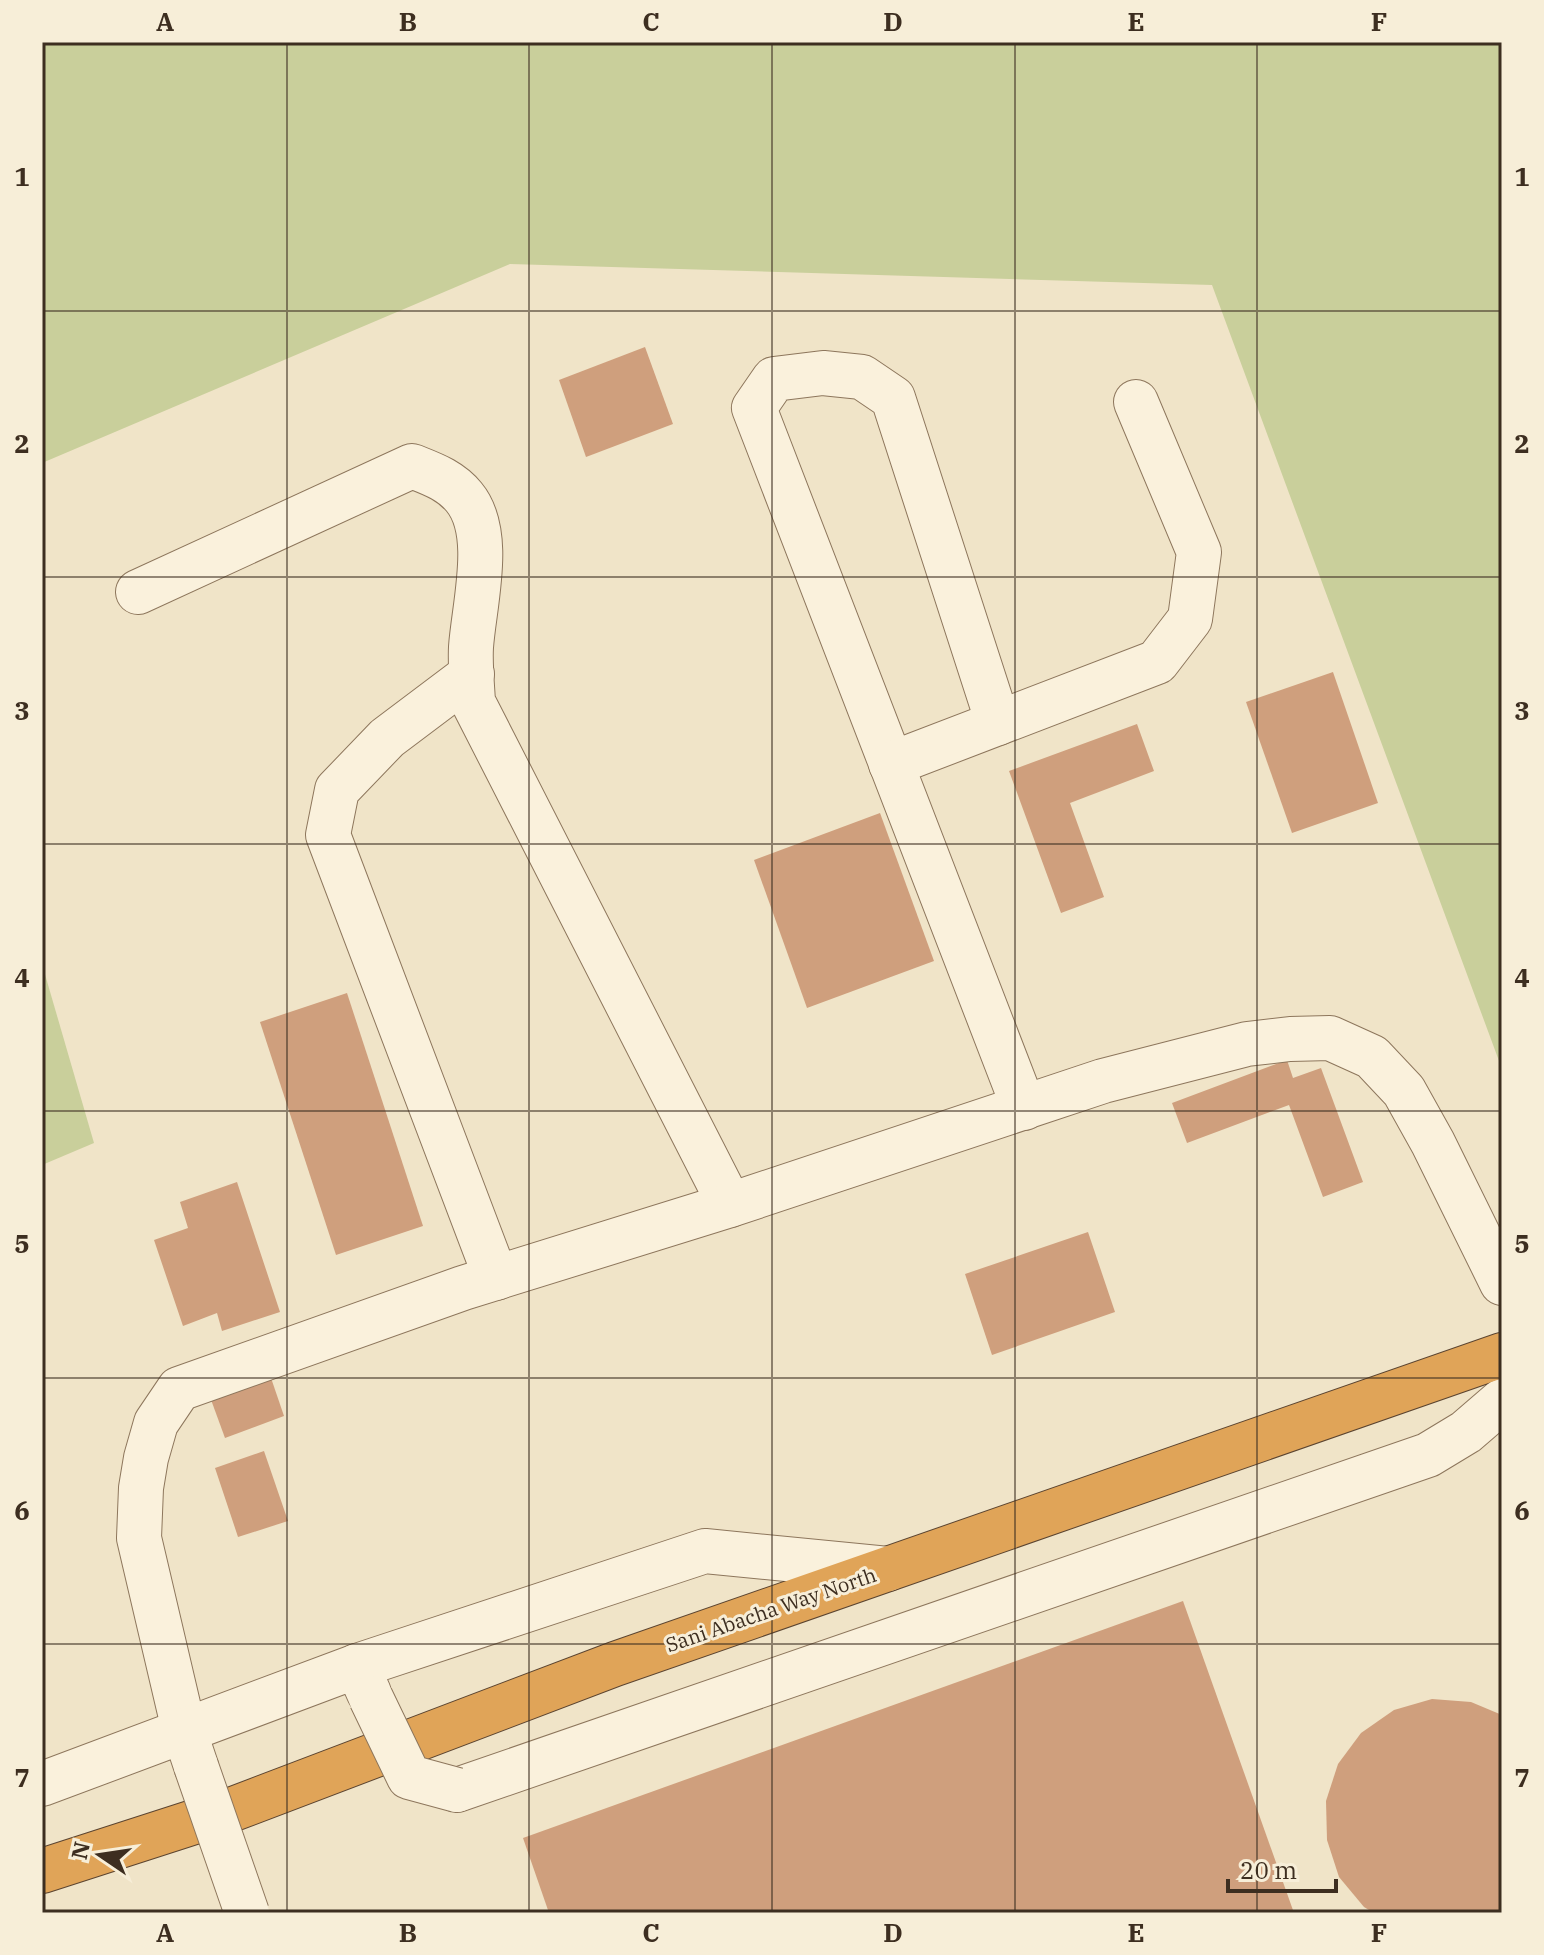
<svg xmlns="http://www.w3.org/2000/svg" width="1544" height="1955" font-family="'IBM Plex Serif',serif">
  <rect width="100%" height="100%" fill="#f0e4c8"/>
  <g fill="#c9cf9b">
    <polygon points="42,42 1502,42 1502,1069 1212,285 510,264 42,463"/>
    <polygon points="42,964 94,1143 42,1165"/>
  </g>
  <g fill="#cf9f7d">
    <polygon points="645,347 673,424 586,457 559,380"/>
    <polygon points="1333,672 1378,803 1292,833 1246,702"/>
    <polygon points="1137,724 1154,771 1070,803 1104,897 1061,913 1009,771"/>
    <polygon points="880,813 934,961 807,1008 754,860"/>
    <polygon points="347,993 423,1226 336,1255 260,1022"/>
    <polygon points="1287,1060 1293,1078 1321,1068 1363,1182 1323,1197 1289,1105 1187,1143 1172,1103"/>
    <polygon points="237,1182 280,1312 222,1331 217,1313 183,1326 154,1240 188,1228 180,1202"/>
    <polygon points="1088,1232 1115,1312 992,1355 965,1274"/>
    <polygon points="270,1375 284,1416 225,1438 210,1397"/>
    <polygon points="264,1451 288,1521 238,1537 215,1468"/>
    <polygon points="1183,1601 1294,1913 549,1913 523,1838"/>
    <polygon points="1432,1699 1471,1702 1502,1715 1502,1913 1374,1913 1364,1907 1339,1877 1327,1840 1326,1801 1338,1764 1361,1733 1394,1710"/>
  </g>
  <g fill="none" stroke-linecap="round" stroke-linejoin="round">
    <g stroke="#8d765c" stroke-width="46">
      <g id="minor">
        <path d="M138 592 412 466C432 474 450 480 464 497 494 533 474 604 471 647 470 665 472 684 473 702L730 1205"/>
        <polyline points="472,674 387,738 337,790 328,835 496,1278"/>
        <polyline points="998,723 893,398 862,377 823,373 774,379 754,408 1024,1108"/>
        <polyline points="891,764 1157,662 1190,619 1199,552 1136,402"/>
        <polyline points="357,1666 705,1551 888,1569"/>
        <polyline points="196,1766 184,1730 139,1538 141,1488 146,1458 156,1423 179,1389 463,1288 730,1205 1103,1081 1247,1044 1290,1039 1330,1038 1372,1057 1404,1091 1433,1143 1502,1283"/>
        <polyline points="42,1784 357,1666 369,1693"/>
        <polyline points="457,1790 1428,1455 1466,1432 1502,1401"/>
      </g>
    </g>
    <g stroke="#5b4430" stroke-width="46">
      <polyline id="highway" points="42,1871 228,1811 615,1664 1502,1355"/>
    </g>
    <use href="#minor" stroke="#faf1dc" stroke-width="44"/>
    <use href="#highway" stroke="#e0a458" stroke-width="44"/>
    <g stroke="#8d765c" stroke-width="46" stroke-linecap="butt">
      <g id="minor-bridge">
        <polyline points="371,1698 409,1777 457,1790"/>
        <polyline points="196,1766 247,1913"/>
      </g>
    </g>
    <use href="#minor-bridge" stroke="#faf1dc" stroke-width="44"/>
  </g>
  <path fill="none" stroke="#3d2e20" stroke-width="2" stroke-opacity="0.55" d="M287 42V1913M529 42V1913M772 42V1913M1015 42V1913M1257 42V1913M42 311H1502M42 577H1502M42 844H1502M42 1111H1502M42 1378H1502M42 1644H1502"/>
  <g text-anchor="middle" stroke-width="6" stroke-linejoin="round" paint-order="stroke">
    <g font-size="20" fill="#3d2e20" stroke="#f7eed8">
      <text transform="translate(771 1610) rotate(-19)" y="7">Sani Abacha Way North</text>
    </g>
  </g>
  <rect width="1544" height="1955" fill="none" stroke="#f7eed8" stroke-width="88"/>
  <g transform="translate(100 1855) rotate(283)" stroke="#f7eed8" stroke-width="6" paint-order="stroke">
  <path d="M0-6L14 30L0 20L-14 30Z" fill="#3d2e20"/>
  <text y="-12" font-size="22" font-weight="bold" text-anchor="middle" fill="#3d2e20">N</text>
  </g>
  <path d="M1228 1879v12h108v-12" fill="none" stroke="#3d2e20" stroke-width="4"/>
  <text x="1240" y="1879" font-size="24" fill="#3d2e20" stroke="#f7eed8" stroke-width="6" paint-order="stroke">20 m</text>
  <rect x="44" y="44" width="1456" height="1867" fill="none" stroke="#3d2e20" stroke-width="3"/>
  <g font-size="26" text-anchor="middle" font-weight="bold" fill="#3d2e20">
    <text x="165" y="31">A</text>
    <text x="408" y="31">B</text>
    <text x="651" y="31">C</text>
    <text x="893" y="31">D</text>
    <text x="1136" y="31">E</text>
    <text x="1379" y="31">F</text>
    <text x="22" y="186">1</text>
    <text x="1522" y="186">1</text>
    <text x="22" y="453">2</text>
    <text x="1522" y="453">2</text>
    <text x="22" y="720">3</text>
    <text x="1522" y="720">3</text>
    <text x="22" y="987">4</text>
    <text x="1522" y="987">4</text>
    <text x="22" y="1253">5</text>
    <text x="1522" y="1253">5</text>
    <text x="22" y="1520">6</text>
    <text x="1522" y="1520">6</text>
    <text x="22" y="1787">7</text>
    <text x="1522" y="1787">7</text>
    <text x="165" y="1942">A</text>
    <text x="408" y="1942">B</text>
    <text x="651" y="1942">C</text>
    <text x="893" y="1942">D</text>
    <text x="1136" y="1942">E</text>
    <text x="1379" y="1942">F</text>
  </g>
</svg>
